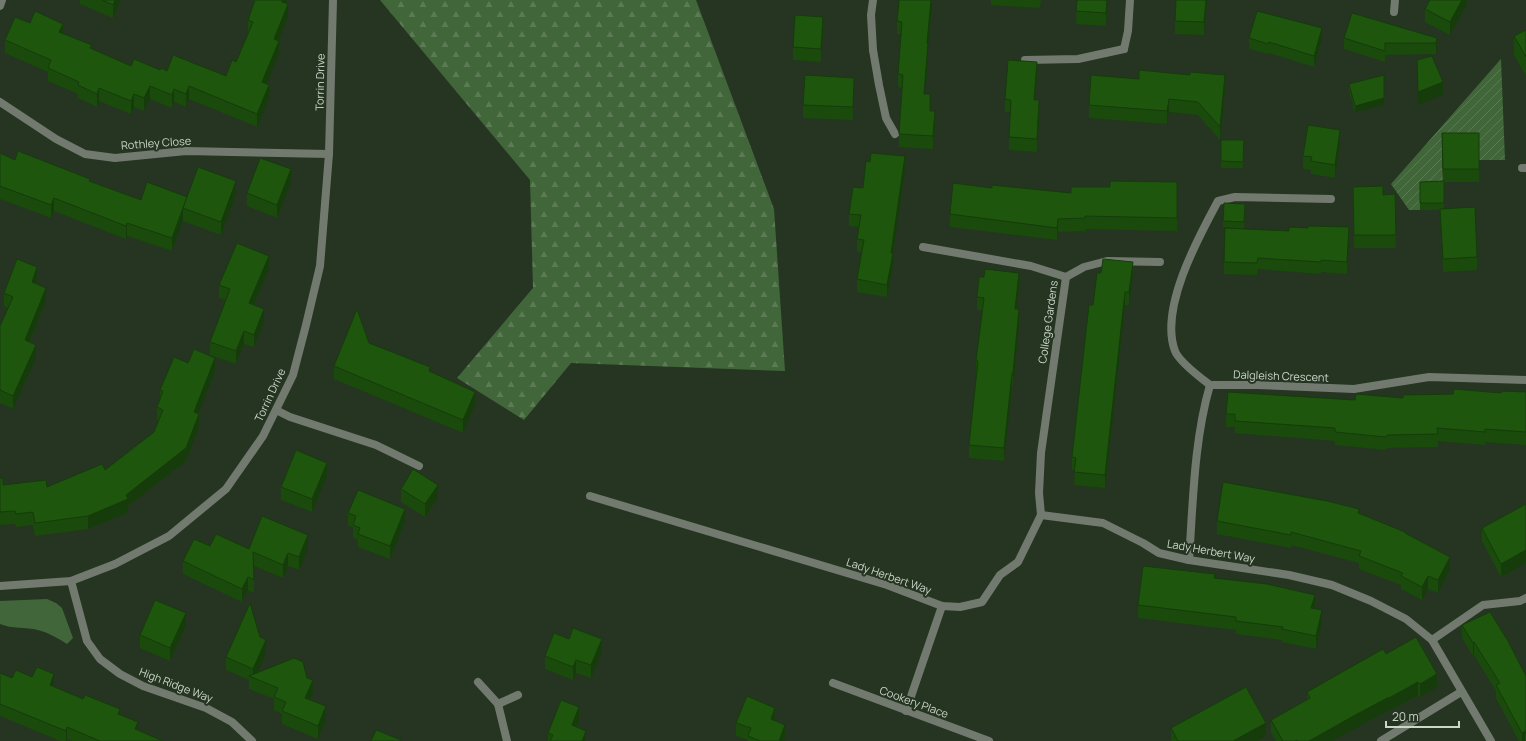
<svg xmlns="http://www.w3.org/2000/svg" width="1526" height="741" font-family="Manrope,sans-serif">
  <defs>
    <pattern id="forest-firs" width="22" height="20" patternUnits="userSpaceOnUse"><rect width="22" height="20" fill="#416639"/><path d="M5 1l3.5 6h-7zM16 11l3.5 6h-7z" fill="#5b7b54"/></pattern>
    <pattern id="garden-furrows" width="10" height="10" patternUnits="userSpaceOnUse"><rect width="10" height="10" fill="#416639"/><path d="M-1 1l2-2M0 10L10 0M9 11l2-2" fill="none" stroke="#5b7b54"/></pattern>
  </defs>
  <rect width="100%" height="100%" fill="#253522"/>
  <path fill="#416639" d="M47 599 56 603 62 608 73 638 67 644C58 638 49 633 38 630 26 627 12 629 0 624V601Z"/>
  <polygon fill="url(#forest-firs)" points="380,0 696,0 774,209 785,371 571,363 524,420 457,378 533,288 530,180"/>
  <polygon fill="url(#garden-furrows)" points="1501,59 1505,160 1479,160 1479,146 1442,158 1443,182 1420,189 1420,210 1409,210 1391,184"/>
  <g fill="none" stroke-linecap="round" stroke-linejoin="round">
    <g stroke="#727a70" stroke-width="8">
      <polyline points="873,50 879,85 886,118 895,134"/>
      <polyline points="1025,60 1078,59 1124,49"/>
      <polyline points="1066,277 1084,267 1107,261 1160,262"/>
      <polyline points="276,410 290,417 376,445 419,466"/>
    </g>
    <g stroke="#727a70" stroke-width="8">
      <polyline points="873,0 871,15 873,50"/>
      <polyline points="0,6 2,0"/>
      <polyline points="1394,12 1395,0"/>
      <polyline points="1124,49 1128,31 1130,0"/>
      <polyline points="0,102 56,139 85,154 115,158 186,151 329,154"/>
      <polyline points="1522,168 1526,168"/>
      <polyline points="923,247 1031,266 1066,277 1041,453 1039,493 1041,515"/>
      <path d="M1210 385C1201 378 1179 362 1175 351 1159 309 1198 238 1218 201L1235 197 1331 199"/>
      <polyline points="590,496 887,585 942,606 960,607 982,602 1000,575 1018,562 1041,515 1103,523 1143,543 1159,553 1189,560 1289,575 1332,585 1371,601 1406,619 1432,640 1491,741"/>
      <path d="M1189 560C1193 502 1194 440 1210 385H1257L1354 389 1429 377 1526 380"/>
      <polyline points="71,581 87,641 100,659 120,674 143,686 206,708 232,722 252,741"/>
      <polyline points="0,586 71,581 115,564 169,536 226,489 263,436 293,375 306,325 320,266 329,154 333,0"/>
      <polyline points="1432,640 1483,605 1520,601 1526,598"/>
      <polyline points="478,682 498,704 507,741"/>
      <polyline points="833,683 989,741"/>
      <polyline points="498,704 518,695"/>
      <polyline points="906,711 942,606"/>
      <polyline points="1381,741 1461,692"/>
    </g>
  </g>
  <g fill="#1a4a0c">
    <polygon points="80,0 121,0 113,18 80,4"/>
    <polygon points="253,0 287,0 286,3 288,17 279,40 279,54 266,84 269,98 257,127 189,99 186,107 174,102 172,108 150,99 144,111 134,107 131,114 99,101 97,107 78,98 78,94 48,81 48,72 5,53 5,40 63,33 92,49 131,66 160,70 226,76 236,62 248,33 248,20 255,1 253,1"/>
    <polygon points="932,0 928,43 928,56 925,94 935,124 933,149 899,147 899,134 902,88 898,87 898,74 901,34 897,34 897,21"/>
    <polygon points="991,0 1041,0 1040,8 991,5"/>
    <polygon points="1077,0 1108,0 1106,26 1076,24"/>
    <polygon points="1207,0 1204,35 1175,34 1175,21"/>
    <polygon points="1467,0 1467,4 1450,35 1425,22 1425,9"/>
    <polygon points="823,30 821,62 793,60 793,47"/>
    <polygon points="1526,30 1526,76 1514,55 1514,36"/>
    <polygon points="1249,38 1322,39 1314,67 1269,53 1268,54 1249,49"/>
    <polygon points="1344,38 1437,38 1436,54 1385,55 1385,62 1344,49"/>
    <polygon points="1037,75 1035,100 1039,113 1037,152 1009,150 1009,137 1010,112 1005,112 1005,99"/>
    <polygon points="1349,84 1384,105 1355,112 1349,90"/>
    <polygon points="1225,88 1220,140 1198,115 1169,112 1167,124 1089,118 1089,105"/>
    <polygon points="854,91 853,120 803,118 803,105"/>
    <polygon points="1442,133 1479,133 1479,182 1444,182 1444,208 1477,257 1477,270 1443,272 1440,210 1420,210 1420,182 1443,182"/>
    <polygon points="1221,140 1244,140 1243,168 1221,168"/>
    <polygon points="1340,143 1335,178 1311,174 1311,170 1303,169 1303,156"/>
    <polygon points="0,153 15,160 90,181 141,200 236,194 221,235 183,221 183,220 172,251 127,236 126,239 54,211 51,218 0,199"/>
    <polygon points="905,169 893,254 893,265 887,297 857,292 857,279 862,252 857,252 857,239 859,227 849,226 849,214"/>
    <polygon points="291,182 277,218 247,206 247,193"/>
    <polygon points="1177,182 1177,231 1085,229 1085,231 1058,232 1057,240 950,227 950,214 992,188 1071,193 1110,187"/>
    <polygon points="1353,187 1383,195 1395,194 1396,248 1354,248"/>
    <polygon points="1245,211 1244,229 1349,239 1347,274 1321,272 1321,274 1258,269 1257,275 1224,274 1224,262 1240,229 1223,227 1223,221"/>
    <polygon points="269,269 254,305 264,322 254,347 244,344 236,364 210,355 210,342 226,300 219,298 219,285"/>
    <polygon points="1133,275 1129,305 1125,305 1105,488 1074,485 1075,470 1072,470 1072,457 1093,305"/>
    <polygon points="37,280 36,283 46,301 30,342 36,358 13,409 0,403 0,326 8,308 4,306 4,293"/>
    <polygon points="1019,286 1016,309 1019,322 1013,386 1012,386 1004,461 969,458 969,445 977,374 976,374 976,361 982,310 977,310 977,297"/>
    <polygon points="369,343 430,371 475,405 463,433 334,379 334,366"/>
    <polygon points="188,363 215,371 198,413 199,427 186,461 128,506 128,512 88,529 35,536 33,525 16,527 15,524 0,525 0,478 3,485 47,487 105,470 154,432 158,421 157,420 157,407 160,397 160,390"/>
    <polygon points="1526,392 1526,445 1485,442 1485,445 1438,441 1438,447 1387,448 1386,450 1335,445 1335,441 1235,433 1235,427 1226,427 1226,414 1355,400"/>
    <polygon points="327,476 312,512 281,500 281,487"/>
    <polygon points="401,489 438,498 425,517 401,502"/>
    <polygon points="1526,504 1526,563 1501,577 1482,541 1482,528"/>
    <polygon points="348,513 405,522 390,559 358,547 358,540 353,538 353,527 348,526"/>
    <polygon points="1359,513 1405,533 1450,570 1438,593 1428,589 1422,600 1401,589 1401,585 1359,569 1359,563 1291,545 1291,548 1217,534 1217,521"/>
    <polygon points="210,546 249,549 308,548 299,570 288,566 283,578 254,566 254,593 248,590 242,602 183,574 183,561"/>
    <polygon points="1215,578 1314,609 1322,623 1316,649 1282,642 1282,640 1236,634 1236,630 1138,618 1138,605"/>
    <polygon points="1462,625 1526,676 1526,741 1519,741 1496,698 1496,691 1474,655 1473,656 1462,638"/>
    <polygon points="186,626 170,661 140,648 140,635"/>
    <polygon points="260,637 266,653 257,672 307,678 313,693 310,700 326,719 318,739 282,724 282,714 274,710 274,699 249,689 249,680 226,670 226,657"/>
    <polygon points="569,639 602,652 591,678 576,673 573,680 545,669 545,656"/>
    <polygon points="1386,654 1437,687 1420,697 1418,695 1389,711 1389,710 1359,726 1332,741 1276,741 1271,733 1271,720 1307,700 1307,692"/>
    <polygon points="0,673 12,678 54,686 54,687 83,699 120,714 138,730 163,741 72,741 67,739 67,741 60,741 0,716"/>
    <polygon points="579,720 577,727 586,741 548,741 548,733"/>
    <polygon points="775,721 785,738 784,741 748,741 748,740 736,736 736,723"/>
    <polygon points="1171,728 1266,736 1257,741 1171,741"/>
  </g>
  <g fill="#153c0a">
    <polygon points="115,0 121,0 113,18 113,5"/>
    <polygon points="282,0 287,0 282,15"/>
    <polygon points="931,0 932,0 932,3 927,56 927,43"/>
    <polygon points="1107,0 1108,0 1106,26 1106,13"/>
    <polygon points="1206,0 1207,0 1204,35 1204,22"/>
    <polygon points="1462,0 1467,0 1467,4 1450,35 1450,22"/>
    <polygon points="288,4 288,17 274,52 274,39"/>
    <polygon points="823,17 823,30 821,62 821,49"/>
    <polygon points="63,24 63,37 59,32"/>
    <polygon points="1322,28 1322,39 1314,67 1314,56"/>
    <polygon points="1437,38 1437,49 1436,54 1436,43"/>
    <polygon points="279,41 279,54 262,95 262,82"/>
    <polygon points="928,43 928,56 924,107 924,94"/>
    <polygon points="1037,62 1037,75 1034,113 1034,100"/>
    <polygon points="1225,75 1225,88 1220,140 1220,127"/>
    <polygon points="1384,75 1384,105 1355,112 1355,106"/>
    <polygon points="854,78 854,91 853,120 853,107"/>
    <polygon points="1443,82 1443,95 1418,105 1418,92"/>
    <polygon points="269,85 269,98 257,127 257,114"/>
    <polygon points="150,86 150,99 144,111 144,98"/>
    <polygon points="189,86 189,99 186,107 186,94"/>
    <polygon points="99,88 99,101 97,107 97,94"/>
    <polygon points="174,89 174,102 172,108 172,95"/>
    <polygon points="134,94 134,107 131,114 131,101"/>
    <polygon points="1169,99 1169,112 1167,124 1167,111"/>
    <polygon points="1039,100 1039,113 1037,152 1037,139"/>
    <polygon points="935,111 935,124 933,149 933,136"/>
    <polygon points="1340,130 1340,143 1335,178 1335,165"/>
    <polygon points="905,156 905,169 893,254 893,265 887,297 887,285"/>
    <polygon points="291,169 291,182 277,218 277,205"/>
    <polygon points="236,181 236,194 221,235 221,222"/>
    <polygon points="187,197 183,208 183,220 172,251 172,238"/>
    <polygon points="54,198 54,211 51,218 51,205"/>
    <polygon points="1058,219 1058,232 1057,240 1057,228"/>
    <polygon points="127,223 127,236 126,239 126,226"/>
    <polygon points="1349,227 1349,239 1347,274 1347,262"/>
    <polygon points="269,256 269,269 249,316 249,303"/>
    <polygon points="1133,262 1133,275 1129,305 1129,292"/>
    <polygon points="37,267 37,280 32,295 32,282"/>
    <polygon points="1019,273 1019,286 1015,322 1015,309"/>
    <polygon points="46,288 46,301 25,353 25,340"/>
    <polygon points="1125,292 1125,305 1105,488 1105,475"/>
    <polygon points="264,309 264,322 254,347 254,335"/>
    <polygon points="1019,309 1019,322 1013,386 1013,373"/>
    <polygon points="244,331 244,344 236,364 236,351"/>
    <polygon points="36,345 36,358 13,409 13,396"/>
    <polygon points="215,358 215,371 194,425 194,412"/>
    <polygon points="1012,373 1012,386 1004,461 1004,448"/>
    <polygon points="475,392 475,405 463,433 463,420"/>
    <polygon points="199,414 199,427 186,461 128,506 128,512 88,529 88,516 126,495"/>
    <polygon points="327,463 327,476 312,512 312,499"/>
    <polygon points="438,485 438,498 425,517 425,504"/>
    <polygon points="405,509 405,522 390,559 390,546"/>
    <polygon points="308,535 308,548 299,570 299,557"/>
    <polygon points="1526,550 1526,563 1501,577 1501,564"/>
    <polygon points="288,553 288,566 283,578 283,565"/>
    <polygon points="1450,557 1450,570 1438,593 1438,580"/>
    <polygon points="1428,576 1428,589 1422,600 1422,587"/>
    <polygon points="248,577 248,590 242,602 242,589"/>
    <polygon points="1315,595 1315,608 1311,621 1311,608"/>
    <polygon points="1322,610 1322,623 1316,649 1316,636"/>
    <polygon points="186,613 186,626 170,661 170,648"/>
    <polygon points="602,639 602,652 591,678 591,665"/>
    <polygon points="266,640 266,653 255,678 253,677 253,669"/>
    <polygon points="1474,642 1474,655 1473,656 1473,643"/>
    <polygon points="576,660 576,673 573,680 573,667"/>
    <polygon points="54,674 54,686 50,697 50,685"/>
    <polygon points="1437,674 1437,687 1420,697 1420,684"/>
    <polygon points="313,680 313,693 305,711 305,698"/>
    <polygon points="1418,682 1418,695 1389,711 1389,698"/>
    <polygon points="1389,697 1389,710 1332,741 1309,741 1359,713"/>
    <polygon points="326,706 326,719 318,739 318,726"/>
    <polygon points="579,707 579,720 572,738 572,725"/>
    <polygon points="775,708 775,721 771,719"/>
    <polygon points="138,722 138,734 135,729"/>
    <polygon points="1266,723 1266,736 1257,741 1233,741"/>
    <polygon points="785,725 785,738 784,741 779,741"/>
    <polygon points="67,727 67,741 66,741 66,731"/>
    <polygon points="586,731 586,741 582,741"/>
    <polygon points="1525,731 1525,741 1522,741 1522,733"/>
  </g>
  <g fill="#1e560e" stroke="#153c0a">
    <polygon points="102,0 115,0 113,5"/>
    <polygon points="255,0 282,0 282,2 288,4 274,39 279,41 262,82 269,85 257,114 189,86 186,94 174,89 172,95 150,86 144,98 134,94 131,101 99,88 97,94 78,85 79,82 48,68 51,60 5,40 15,17 30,23 35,11 63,24 59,32 92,45 90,48 131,66 134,59 160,70 161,68 167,71 173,55 226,76 232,60 236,62 253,22 248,20"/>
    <polygon points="899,0 931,0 927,43 928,43 924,94 930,94 930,111 935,111 933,136 899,134 903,75 898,74 902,22 897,21"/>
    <polygon points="1077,0 1107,0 1106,13 1076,11"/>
    <polygon points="1176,0 1206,0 1204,22 1175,21"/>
    <polygon points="1430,0 1462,0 1450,22 1425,9"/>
    <polygon points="1257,11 1322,28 1314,56 1269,42 1268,44 1249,38"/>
    <polygon points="1352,13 1437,38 1436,43 1385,43 1385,51 1344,38"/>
    <polygon points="795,15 823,17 821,49 793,47"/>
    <polygon points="1526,30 1526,57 1514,36"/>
    <polygon points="1432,56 1443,82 1418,92 1417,60"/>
    <polygon points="1008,60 1037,62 1034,100 1039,100 1037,139 1009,137 1011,100 1005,99"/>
    <polygon points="1139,70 1190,75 1190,72 1225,75 1220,127 1198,102 1169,99 1167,111 1089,105 1091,75 1139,79"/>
    <polygon points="805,75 854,78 853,107 803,105"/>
    <polygon points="1384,75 1384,98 1355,106 1349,84"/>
    <polygon points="1308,125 1340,130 1335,165 1311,161 1312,157 1303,156"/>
    <polygon points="1442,133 1479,133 1479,169 1443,169"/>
    <polygon points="1221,140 1244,140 1243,162 1221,161"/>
    <polygon points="18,151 90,179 89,181 141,200 147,182 187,197 172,238 127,223 126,226 54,198 51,205 0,186 0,153 15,160"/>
    <polygon points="871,153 905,156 891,253 893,253 887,285 857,279 864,240 857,239 861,215 849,214 853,187 863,188 866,161 870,162"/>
    <polygon points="260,158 291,169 277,205 247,193"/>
    <polygon points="198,167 236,181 221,222 183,208"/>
    <polygon points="1110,181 1177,182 1177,218 1085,216 1085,218 1058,219 1057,228 950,214 953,183 992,188 992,185 1071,193 1071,187 1110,187"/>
    <polygon points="1444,181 1444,203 1420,203 1420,182"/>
    <polygon points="1383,186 1383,195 1395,194 1396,235 1354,235 1353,187"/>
    <polygon points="1224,203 1245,204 1244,222 1223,221"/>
    <polygon points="1475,207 1477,257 1443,259 1440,209"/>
    <polygon points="1308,226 1349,227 1347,262 1321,260 1321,262 1258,258 1257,263 1224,262 1225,228 1289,231 1289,227 1308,228"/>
    <polygon points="237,243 269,256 249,303 264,309 254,335 244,331 236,351 210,342 230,289 219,285"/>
    <polygon points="17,259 37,267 32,282 46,288 25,340 36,345 13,396 0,390 0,326 13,297 4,293"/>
    <polygon points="1103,259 1133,262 1129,292 1125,292 1105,475 1074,472 1076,458 1072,457 1089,305 1093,305 1097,273 1101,273"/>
    <polygon points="985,269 1019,273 1015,309 1019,309 1013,373 1012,373 1004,448 969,445 978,361 976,361 984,298 977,297 979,277 984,277"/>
    <polygon points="357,309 369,343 430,367 429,371 475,392 463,420 334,366"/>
    <polygon points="194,349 215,358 194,412 199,414 186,448 126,495 128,499 88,516 35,523 33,512 16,514 15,511 0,512 0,478 3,478 3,485 46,480 47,487 102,464 105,470 154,432 163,410 157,407 163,391 160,390 174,357 188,363"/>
    <polygon points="1454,389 1501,393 1502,391 1526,392 1526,432 1485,429 1485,432 1437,428 1438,434 1387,435 1386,437 1335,432 1335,428 1235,421 1235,414 1226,414 1228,392 1355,400 1356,394 1403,398 1403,395 1453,394"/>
    <polygon points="296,450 327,463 312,499 281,487"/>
    <polygon points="413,469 438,485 425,504 401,489"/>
    <polygon points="1223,482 1327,501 1359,509 1358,513 1405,532 1405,533 1450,557 1438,580 1428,576 1422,587 1401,576 1403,573 1359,556 1361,551 1291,532 1291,535 1217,521"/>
    <polygon points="358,490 405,509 390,546 358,534 360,528 353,525 356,516 348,513"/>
    <polygon points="1526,504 1526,550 1501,564 1482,528"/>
    <polygon points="262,516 308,535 299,557 288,553 283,565 253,552 254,580 248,577 242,589 183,561 194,539 210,546 216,534 249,549"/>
    <polygon points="1143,566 1215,574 1214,578 1267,584 1315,595 1311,608 1322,610 1316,636 1282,629 1283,627 1236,621 1236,617 1138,605"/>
    <polygon points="155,600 186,613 170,648 140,635"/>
    <polygon points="250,603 260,637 266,640 253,669 226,657"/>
    <polygon points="1490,612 1508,641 1526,676 1526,734 1525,731 1522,733 1496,685 1500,683 1474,642 1473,643 1462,625"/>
    <polygon points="573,628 602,639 591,665 576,660 573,667 545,656 554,633 569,639"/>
    <polygon points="1416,637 1437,674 1420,684 1418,682 1389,698 1389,697 1359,713 1309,741 1298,741 1297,740 1295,741 1283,741 1271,720 1310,698 1307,692 1383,649 1386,654"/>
    <polygon points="294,658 303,662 307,678 313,680 305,698 326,706 318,726 282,711 286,702 274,697 278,688 249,676"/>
    <polygon points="37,667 54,674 50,685 83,699 85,695 120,709 118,714 138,722 135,729 163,741 100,741 67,727 66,731 0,704 0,673 12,678 16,670 32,677"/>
    <polygon points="1246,687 1266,723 1233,741 1178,741 1171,728"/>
    <polygon points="747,696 775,708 771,719 785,725 779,741 760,741 748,736 751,728 736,723"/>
    <polygon points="561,700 579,707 572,725 586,731 582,741 550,741 553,735 548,733"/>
    <polygon points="376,730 401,740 400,741 371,741"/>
  </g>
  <g text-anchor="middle" stroke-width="4" stroke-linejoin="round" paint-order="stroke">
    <g font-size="11" fill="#ccd6c9" stroke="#253522">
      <text transform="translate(320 82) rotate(-89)" y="4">Torrin Drive</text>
      <text transform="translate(156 143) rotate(-4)" y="4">Rothley Close</text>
      <text transform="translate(1048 322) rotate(-82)" y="4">College Gardens</text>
      <text transform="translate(1281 376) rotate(2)" y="4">Dalgleish Crescent</text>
      <text transform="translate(270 395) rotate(-65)" y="4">Torrin Drive</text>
      <text transform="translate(1211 551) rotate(10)" y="4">Lady Herbert Way</text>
      <text transform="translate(889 576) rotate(19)" y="4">Lady Herbert Way</text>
      <text transform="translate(176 685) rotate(21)" y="4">High Ridge Way</text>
      <text transform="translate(914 702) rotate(20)" y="4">Cookery Place</text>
    </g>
  </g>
  <path d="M1386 721v6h73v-6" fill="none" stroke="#ccd6c9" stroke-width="2"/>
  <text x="1392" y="721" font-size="12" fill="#ccd6c9" stroke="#253522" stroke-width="3" paint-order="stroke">20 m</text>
</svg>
